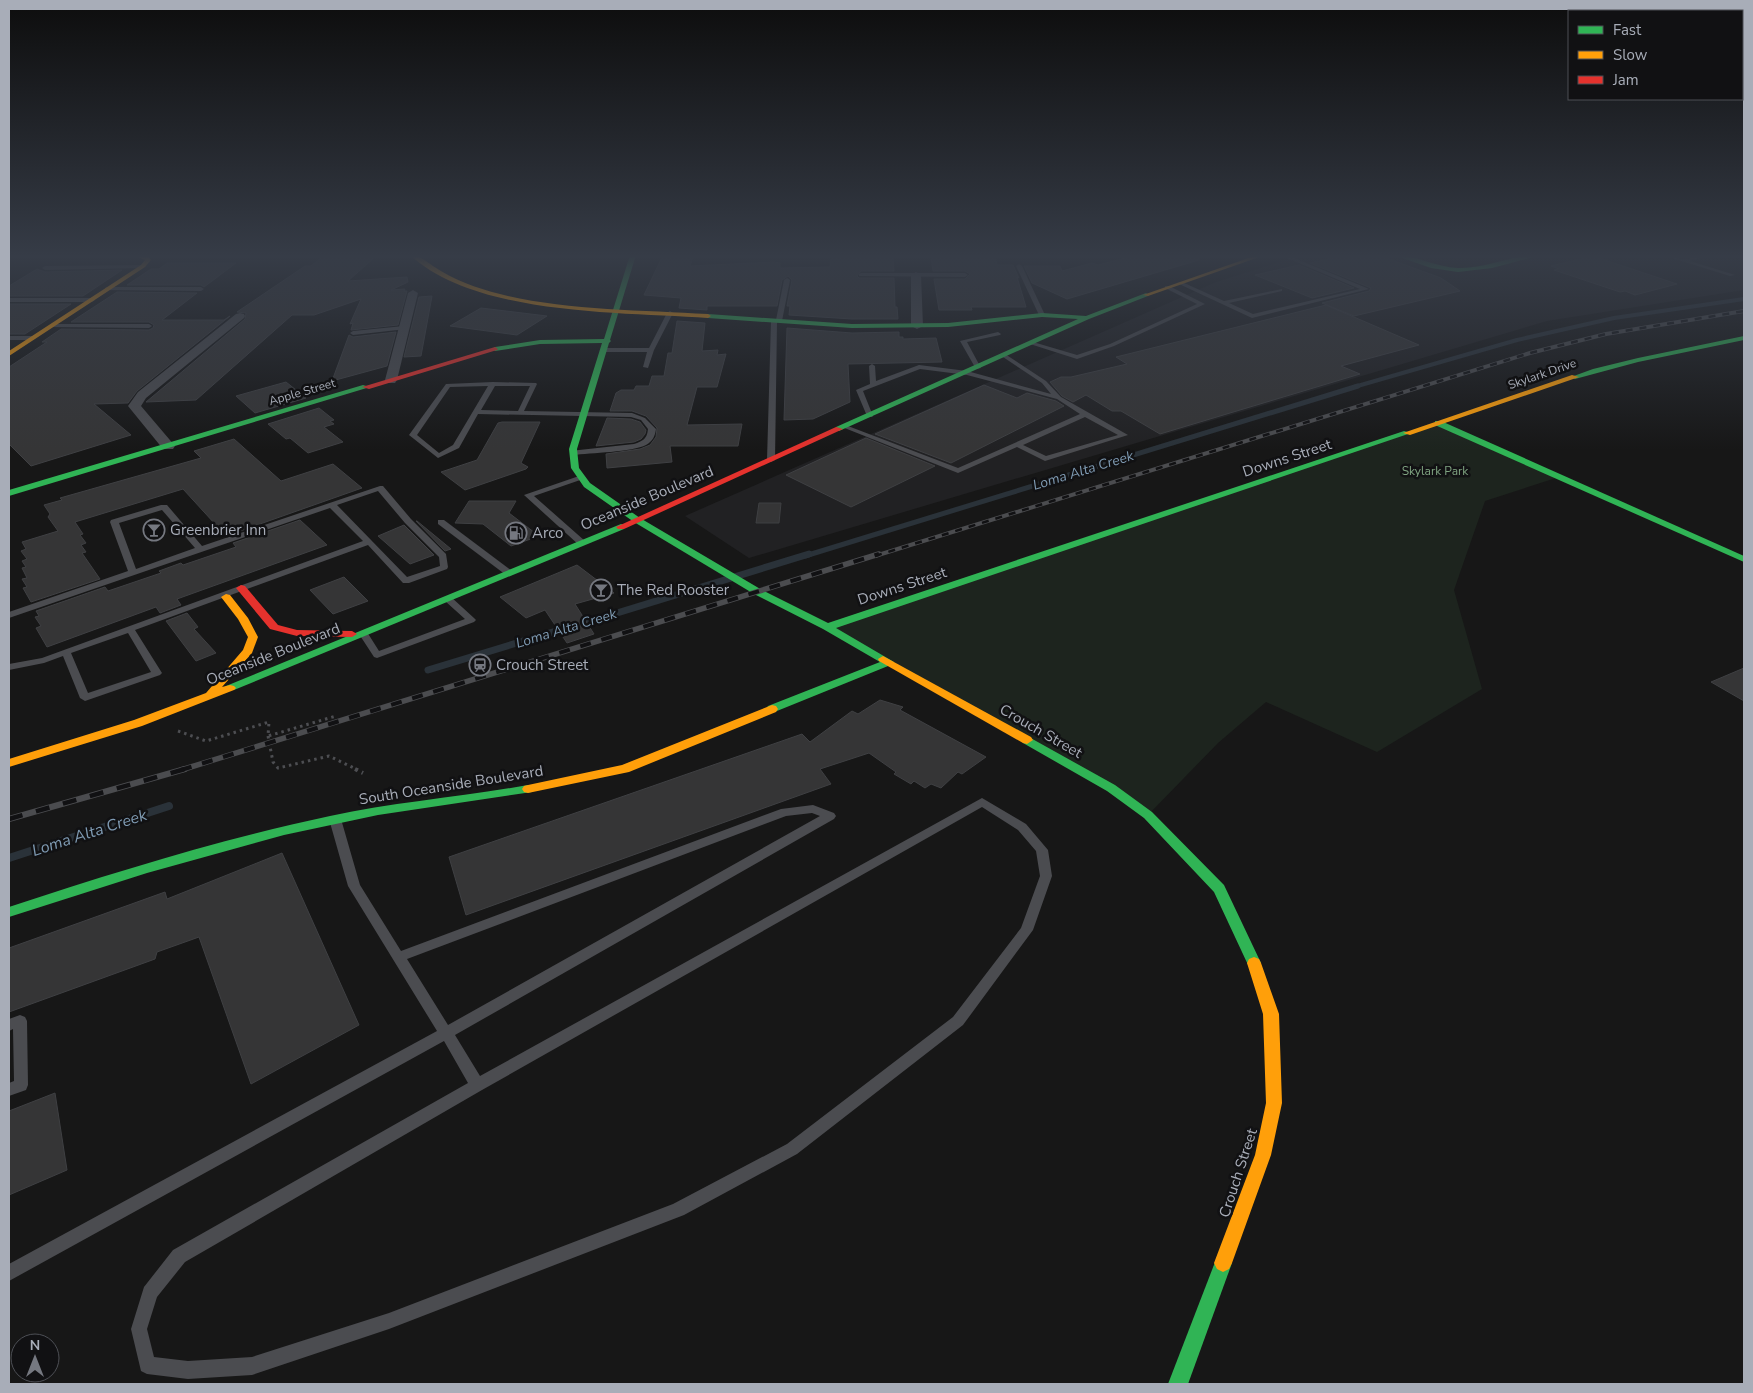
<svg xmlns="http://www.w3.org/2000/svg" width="1753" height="1393" font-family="'Nunito Sans',sans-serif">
  <rect width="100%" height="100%" fill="#171717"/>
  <polygon fill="#212123" points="1302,255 1744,255 1744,290 1547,321 749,558 685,516 1216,282"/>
  <polygon fill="#1d241e" points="1439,423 1559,477 1485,501 1454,590 1482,689 1377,752 1266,702 1218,743 1148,815 827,627"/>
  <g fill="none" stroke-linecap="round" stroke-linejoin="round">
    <polyline stroke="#2a3239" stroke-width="4" points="1354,387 1517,340 1614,318 1744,299"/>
    <polyline stroke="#2a3239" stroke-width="5" points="805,556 1358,386"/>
    <g stroke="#2a3239" stroke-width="7">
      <polyline points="578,625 809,554"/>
      <polyline points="428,670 566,628"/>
    </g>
    <polyline stroke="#2a3239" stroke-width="8" points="9,858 169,806"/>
  </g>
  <g fill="#353536" stroke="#3f4043">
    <polygon points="663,255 694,255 690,266 774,262 780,263 780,268 830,267 831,257 893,257 894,271 861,271 857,276 859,278 894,278 895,307 897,307 898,319 852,319 789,315 790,306 787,306 792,280 788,276 782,280 777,306 707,306 707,310 679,308 681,298 644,295"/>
    <polygon points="1137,255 1198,255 1199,260 1067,299 1032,283 1024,266 1060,266 1062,271 1092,263 1098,265"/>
    <polygon points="1347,255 1378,255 1441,278 1460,291 1354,316 1322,303 1369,291 1371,288 1310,263"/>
    <polygon points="323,256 376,256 348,281 407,277 408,282 391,290 405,289 404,291 407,291 398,325 351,330 353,323 350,324 361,299 314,315 292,315 196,400 146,402 245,319 246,313 237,312 305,266 311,266"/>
    <polygon points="1593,256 1677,284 1635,295 1625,291 1620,292 1554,270 1559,269 1551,266"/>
    <polygon points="931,257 995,257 997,265 1013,265 1019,278 1017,277 1026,307 971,307 972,310 939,310 934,279 965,279 970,274 965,271 933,271"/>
    <polygon points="167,263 236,263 204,287 201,285 127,285 151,269 159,269"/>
    <polygon points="1299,265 1354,288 1312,298 1255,275"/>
    <polygon points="37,269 45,272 122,270 83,296 9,296 9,286"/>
    <polygon points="117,292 197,293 162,320 224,320 230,316 137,391 128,403 94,404 131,435 31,466 9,444 9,367 47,342 42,342 61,329 149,330 153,328 154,325 149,322 71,322"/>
    <polygon points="432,296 421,356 404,357 419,297"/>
    <polygon points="9,304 71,304 25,334 9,334"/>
    <polygon points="1326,305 1419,345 1341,366 1360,374 1160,434 1121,411 1112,411 1086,395 1073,402 1062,396 1050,382 1061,377 1071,377 1127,364 1116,357"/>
    <polygon points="481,308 506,311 547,316 517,335 450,326"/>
    <polygon points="677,321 705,323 702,351 718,350 717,355 726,354 717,387 697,387 687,425 742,424 738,446 670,446 672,462 607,468 606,454 640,449 650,445 656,437 657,428 646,416 632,411 610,411 616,393 621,390 634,390 636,386 649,386 652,376 664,376 668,353 672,353"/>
    <polygon points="787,328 852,333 899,332 899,337 903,337 903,339 936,338 942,362 848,364 850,402 813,419 784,420"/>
    <polygon points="396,332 387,366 332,381 349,335 353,337"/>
    <polygon points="286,382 306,398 255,413 236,396"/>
    <polygon points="984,385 1017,398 1027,393 1056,401 1064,406 951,463 875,434"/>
    <polygon points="319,408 334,420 330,421 334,424 324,427 343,442 308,453 290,438 286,439 268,424"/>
    <polygon points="607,418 631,419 640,422 646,430 645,434 641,439 634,442 596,446"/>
    <polygon points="502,422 540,422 521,463 528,467 526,469 465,490 441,472 477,460 498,423"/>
    <polygon points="866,438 935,466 851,507 786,475"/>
    <polygon points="234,439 281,481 333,464 362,488 226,536 183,489 75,522 83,534 80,535 86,543 81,545 86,552 82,553 100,579 31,602 23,588 27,587 22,579 27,578 22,568 26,567 22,561 27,559 21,551 26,549 22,542 58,531 48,517 50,514 44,505 62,500 60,498 201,458 194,451"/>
    <polygon points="469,501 516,501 509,513 539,536 511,546 483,524 455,523"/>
    <polygon points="759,503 781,503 779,523 756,523"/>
    <polygon points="300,520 327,545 177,599 181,605 160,613 156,607 47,647 36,628 41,626 35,617 39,616 36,611 105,587 108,591 161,573 159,571 181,563 183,565 236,547 233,543"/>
    <polygon points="416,521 417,521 451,549 445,551"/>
    <polygon points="404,525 434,555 410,564 378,536"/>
    <polygon points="577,565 614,593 575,604 594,634 567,643 545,610 526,618 500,597"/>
    <polygon points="344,577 368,601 333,614 310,590"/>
    <polygon points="187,613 198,627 194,629 216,653 196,661 166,621"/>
    <polygon points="1744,668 1744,701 1711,682"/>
    <polygon points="880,700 903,707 900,710 986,757 962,774 958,772 941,788 931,784 925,788 914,781 911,784 894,774 896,772 869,753 820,769 831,784 466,915 449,857 802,734 810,742 852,711 858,714"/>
    <polygon points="282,853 359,1025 251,1084 199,937 157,952 155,959 9,1012 9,948 165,892 167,899"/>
    <polygon points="55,1093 67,1170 9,1195 9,1111"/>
  </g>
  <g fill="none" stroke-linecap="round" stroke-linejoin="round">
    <g stroke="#4d4e52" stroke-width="3" stroke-dasharray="2.5 4" stroke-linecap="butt">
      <polyline points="178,731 206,741 269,722 268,736 336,716"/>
      <polyline points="268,736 273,762 278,768 329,756 358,770"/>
    </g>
    <polyline stroke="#4d4e52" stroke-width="4" stroke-dasharray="3 4.5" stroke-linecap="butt" points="355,769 363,773"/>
    <g fill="#4b4c50" fill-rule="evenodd">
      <polygon points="1280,255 1287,255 1369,289 1252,318 1177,283 1182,282 1224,301 1282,289 1282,291 1229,303 1253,314 1360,289"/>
      <path d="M1662 255C1670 255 1679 260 1686 259 1695 258 1702 255 1711 255L1690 261 1735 275 1730 276Z"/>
      <polygon points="1019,264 1022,266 1045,315 1044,316 1039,315 1016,266"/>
      <polygon points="145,265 146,266 143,268 45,270 42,268 45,266"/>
      <polygon points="861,273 965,273 968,275 965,277 859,276 859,274"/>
      <polygon points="787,278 790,280 782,321 777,322 775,460 771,462 767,460 771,321 776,320 784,280"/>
      <polygon points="1165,286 1169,286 1205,304 1114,346 1077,359 1030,344 1033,342 1077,355 1110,344 1197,304 1165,288"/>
      <polygon points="107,287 201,287 204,289 201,291 105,290 105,288"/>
      <polygon points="9,298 92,298 95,300 92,302 9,302"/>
      <polygon points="670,311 673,313 654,350 648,368 643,367 647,352 605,352 602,350 605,348 649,348 667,313"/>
      <polygon points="52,324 149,324 152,326 149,328 50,327 50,325"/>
      <polygon points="404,326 406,327 406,329 353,335 350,333 353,331"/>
      <polygon points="998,332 1001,334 1000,335 967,342 981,368 976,369 960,341"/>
      <polygon points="9,336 33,336 36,338 33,340 9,340"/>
      <path d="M1005 354 1046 381 1061 397 1128 435 1045 461 1017 447 958 473 842 427 848 426 958 468 1080 414 1057 399 967 375 920 369 863 391 873 416 872 417 867 416 856 390 870 384 869 366 872 364 875 366 876 381 919 365 967 371 1051 394 1042 383 1003 357 1002 356ZM1085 417 1118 435 1046 456 1023 445Z"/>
      <path d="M493 382 536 383 537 384 524 411 632 413 645 418 656 429C655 436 653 441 646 445 633 452 590 453 573 455H570V451L634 444C643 441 647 439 648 429L641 420 631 417 478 414 459 448 438 458 409 435 446 384ZM488 386 453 445 439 453 417 435 450 387ZM495 386H530L518 411 481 410Z"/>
      <polygon points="579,476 582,476 586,478 534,496 585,541 585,545 579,545 524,495"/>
      <path d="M380 486H383L411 519 446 554 448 567 447 569 409 583H403L368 545 135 630 162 673 160 675 85 701 80 698 63 656 44 663 9 670V664L42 658 363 541 330 508 9 618V612L128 571 110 522 111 520 161 505H167L202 546ZM378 491 405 523 439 557 440 566 407 577 337 505ZM162 510 195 548 136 569 119 523ZM128 633 151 672 88 693 71 653Z"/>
      <polygon points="438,520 444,520 512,571 513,573 512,575 506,575 438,524"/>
      <polygon points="448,596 451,597 474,618 476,620 474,622 377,658 374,657 359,634 364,631 367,632 379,651 465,619 445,601 444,599 445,597"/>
      <path d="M982 798 1026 824 1048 850 1052 876 1033 930 963 1025 797 1154 684 1215 389 1329 252 1375 188 1379 147 1374 141 1371 131 1329 144 1287 173 1250 468 1083 444 1041 9 1281V1264L437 1031 348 886 329 819 331 816H339L341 819 360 885 401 951 781 809 813 805 834 813 836 816 834 819 455 1035 480 1076ZM982 807 1018 830 1036 851 1040 876 1021 928 953 1017 787 1144 673 1204 389 1313 252 1357 188 1361 154 1357 147 1329 157 1297 185 1262 482 1090ZM812 813 820 816 448 1025 407 959 786 816Z"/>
      <polygon points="20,1015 25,1017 27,1021 28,1085 26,1090 9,1096 9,1083 14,1081 13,1029 9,1031 9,1019"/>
    </g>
    <g fill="#4b4c50" fill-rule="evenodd">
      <polygon points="916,272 921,275 923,326 917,329 911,326 911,275"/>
      <polygon points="413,290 418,293 397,380 395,383 387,383 385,380 408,293"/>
      <polygon points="240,313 244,314 245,316 244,318 146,398 141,406 175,446 173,449 163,449 128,406 138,392 236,314"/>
    </g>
    <g fill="#30b455" fill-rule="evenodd">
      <polygon points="630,255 636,255 610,340 611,341 609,343 577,449 579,468 590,483 640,518 762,590 828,623 1404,431 1411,433 836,628 894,662 893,664 772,713 768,712 766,709 768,706 880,662 823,629 754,594 634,522 584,487 571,468 569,449 602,343 540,344 495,351 492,349 495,347 540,340 604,339"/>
      <path d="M1394 255C1415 255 1436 267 1458 268 1486 269 1513 254 1541 255L1492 268 1458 272 1431 268Z"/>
      <polygon points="1146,293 1149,295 1148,296 1089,319 839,431 836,431 836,427 1078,319 1042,317 948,327 852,328 708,318 705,316 708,314 852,324 948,323 1042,313 1086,316"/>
      <polygon points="1744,336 1744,340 1638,362 1575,379 1571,377 1593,369 1638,358"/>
      <polygon points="363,385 370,387 9,496 9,490"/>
      <polygon points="1435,421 1441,421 1744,556 1744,562 1435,425"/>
      <polygon points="621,524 624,525 624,529 234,690 226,690 224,688 226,686"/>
      <polygon points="1027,736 1115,785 1152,812 1224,885 1261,963 1259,967 1254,969 1249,967 1214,892 1144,818 1107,791 1023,743 1021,740 1023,737"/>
      <path d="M528 785 532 786 534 789 532 792 378 815 284 835 147 873 9 917V907C115 872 221 839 330 816 395 802 462 797 528 785Z"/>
      <polygon points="1223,1254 1229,1257 1232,1263 1188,1384 1168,1384 1217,1257"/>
    </g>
    <g fill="#ff9f0a" fill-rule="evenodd">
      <polygon points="133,255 148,256 151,260 145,267 9,356 9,351 141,265 145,260"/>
      <path d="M410 255C419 255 426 261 433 266 454 280 476 288 500 294 563 310 642 310 708 314L711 316 708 318C622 312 476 316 410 255Z"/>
      <polygon points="1257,255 1265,255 1148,296 1143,295"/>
      <polygon points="1572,375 1579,377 1410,435 1403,433"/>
      <polygon points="226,594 230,595 248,618 258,637 252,653 222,687 230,685 234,686 236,688 234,690 142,726 9,767 9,759 134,720 206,693 243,650 248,637 238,619 221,597"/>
      <polygon points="883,656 1031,737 1033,740 1027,744 1023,743 879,661 878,659"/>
      <polygon points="772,705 776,706 778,709 776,712 629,772 528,793 524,792 522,789 524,786 528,785 622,765"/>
      <polygon points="1254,957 1259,959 1261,963 1279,1014 1282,1103 1271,1155 1232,1263 1229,1269 1223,1272 1217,1269 1214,1263 1255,1155 1266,1103 1263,1014 1247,963 1249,959"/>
    </g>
    <g fill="#e5322d" fill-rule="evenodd">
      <polygon points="495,347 498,349 497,350 369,389 362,387"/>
      <polygon points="836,427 843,429 624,529 618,529 616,527"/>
      <polygon points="241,585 245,586 278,625 297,630 352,631 357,634 352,637 297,636 270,629 236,588"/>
    </g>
    <g stroke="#4b4c4f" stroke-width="4">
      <polyline id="rail-far2" points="875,556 1530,353 1606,334 1744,311"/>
    </g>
    <g stroke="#4b4c4f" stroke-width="5.5">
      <polyline id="rail-far1" points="181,770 879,554"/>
    </g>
    <g stroke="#4b4c4f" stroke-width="6">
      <polyline id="rail" points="9,819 185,769"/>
    </g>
    <use href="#rail-far2" stroke="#111113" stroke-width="2.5" stroke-dasharray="7" stroke-linecap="butt"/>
    <use href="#rail-far1" stroke="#111113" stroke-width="4" stroke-dasharray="11" stroke-linecap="butt"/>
    <use href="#rail" stroke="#111113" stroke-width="4.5" stroke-dasharray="14" stroke-linecap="butt"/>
  </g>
  <linearGradient id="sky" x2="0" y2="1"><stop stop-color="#0d0d0d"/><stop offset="0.57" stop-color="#363c47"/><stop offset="1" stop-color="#363c47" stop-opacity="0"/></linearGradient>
  <rect width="1753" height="450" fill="url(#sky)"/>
  <defs>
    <g id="bar-ring" transform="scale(1.125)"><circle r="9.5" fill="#111113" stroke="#757880" stroke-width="1.5"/><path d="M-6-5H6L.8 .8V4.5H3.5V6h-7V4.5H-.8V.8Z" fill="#757880"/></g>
    <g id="fuel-ring" transform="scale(1.125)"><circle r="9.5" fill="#111113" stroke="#757880" stroke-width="1.5"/><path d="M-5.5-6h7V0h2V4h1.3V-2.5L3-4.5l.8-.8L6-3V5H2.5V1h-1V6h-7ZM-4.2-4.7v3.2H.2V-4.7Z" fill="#757880"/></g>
    <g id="station-ring" transform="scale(1.125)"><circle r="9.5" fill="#111113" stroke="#757880" stroke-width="1.5"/><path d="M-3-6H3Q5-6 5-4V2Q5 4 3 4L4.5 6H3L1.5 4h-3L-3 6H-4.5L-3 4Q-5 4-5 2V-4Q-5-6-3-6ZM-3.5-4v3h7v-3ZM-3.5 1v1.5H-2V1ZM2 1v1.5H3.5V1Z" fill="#757880"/></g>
  </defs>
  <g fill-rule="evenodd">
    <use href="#bar-ring" x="154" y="530"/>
    <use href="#fuel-ring" x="516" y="533"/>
    <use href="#bar-ring" x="601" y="590"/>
    <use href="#station-ring" x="480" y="665"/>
  </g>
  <g text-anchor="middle" stroke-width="5" stroke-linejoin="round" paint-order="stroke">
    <g font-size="12" fill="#a8adb8" stroke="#111113">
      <text transform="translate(1542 374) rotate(-19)" y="4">Skylark Drive</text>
      <text transform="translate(302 392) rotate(-16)" y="4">Apple Street</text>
    </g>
    <g font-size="12" fill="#7fa381" stroke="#111113">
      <text x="1435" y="475">Skylark Park</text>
    </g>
    <g font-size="14" font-style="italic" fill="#7f9bb3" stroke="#111113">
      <text transform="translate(1083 470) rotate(-17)" y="5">Loma Alta Creek</text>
      <text transform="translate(566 628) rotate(-17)" y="5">Loma Alta Creek</text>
    </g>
    <g font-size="15" fill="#a8adb8" stroke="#111113">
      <text transform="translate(1287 458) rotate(-18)" y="5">Downs Street</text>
      <text transform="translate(647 498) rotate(-23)" y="5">Oceanside Boulevard</text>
      <text transform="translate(902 586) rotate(-18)" y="5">Downs Street</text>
      <text transform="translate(273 654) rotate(-22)" y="5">Oceanside Boulevard</text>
      <text transform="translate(1041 731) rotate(30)" y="5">Crouch Street</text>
      <text transform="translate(451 785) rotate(-9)" y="5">South Oceanside Boulevard</text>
      <text transform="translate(1238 1173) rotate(-72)" y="5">Crouch Street</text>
    </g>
    <g font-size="15" fill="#a8adb8" stroke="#111113" text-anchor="start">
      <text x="170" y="535">Greenbrier Inn</text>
      <text x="532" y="538">Arco</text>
      <text x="617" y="595">The Red Rooster</text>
      <text x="496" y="670">Crouch Street</text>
    </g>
    <g font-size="16" font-style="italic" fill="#7f9bb3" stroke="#111113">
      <text transform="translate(89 832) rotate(-18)" y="6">Loma Alta Creek</text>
    </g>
  </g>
  <rect width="1753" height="1393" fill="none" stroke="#a8adb8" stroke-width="20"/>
  <rect x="1568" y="10" width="175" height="90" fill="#111113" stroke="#4d4f55"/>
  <rect x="1578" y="26" width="25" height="8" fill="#30b455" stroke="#4d4f55"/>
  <text x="1613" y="35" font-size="15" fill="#a8adb8">Fast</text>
  <rect x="1578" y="51" width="25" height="8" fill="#ff9f0a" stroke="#4d4f55"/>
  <text x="1613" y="60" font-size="15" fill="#a8adb8">Slow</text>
  <rect x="1578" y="76" width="25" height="8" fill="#e5322d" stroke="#4d4f55"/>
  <text x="1613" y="85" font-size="15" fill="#a8adb8">Jam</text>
  <g transform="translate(35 1358)"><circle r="24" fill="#111113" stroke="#4d4f55"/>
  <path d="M0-4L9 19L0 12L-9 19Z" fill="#757880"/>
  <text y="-8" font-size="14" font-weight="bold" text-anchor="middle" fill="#a8adb8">N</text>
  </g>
</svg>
